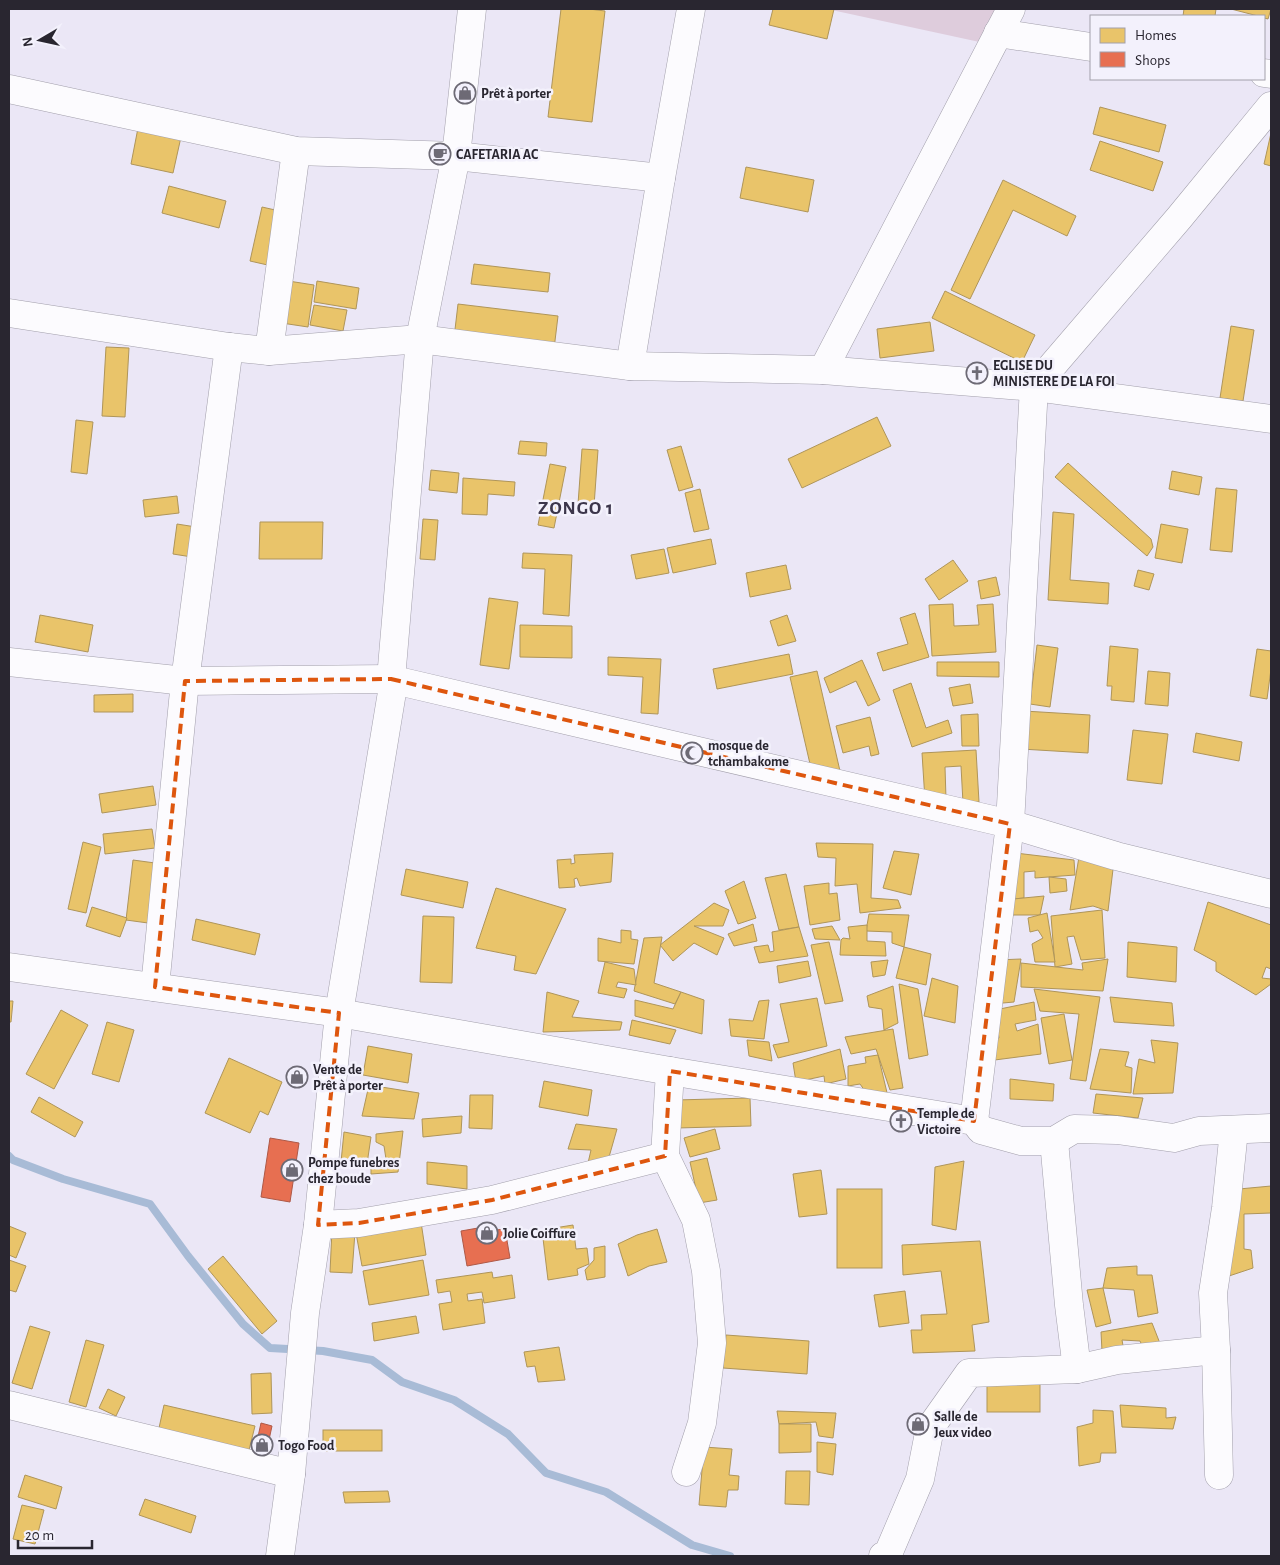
<svg xmlns="http://www.w3.org/2000/svg" width="1280" height="1565" font-family="'Alegreya Sans',sans-serif">
  <rect width="100%" height="100%" fill="#ebe7f6"/>
  <polygon fill="#deccdc" points="827,9 1006,9 998,46"/>
  <g fill="#e9c46a" stroke="#af9559">
    <polygon points="561,9 589,9 605,11 592,122 548,117"/>
    <polygon points="773,9 834,9 827,39 769,25"/>
    <polygon points="1184,9 1216,9 1215,16 1183,16"/>
    <polygon points="1231,9 1271,9 1268,19 1264,18 1264,16 1258,16"/>
    <polygon points="1100,107 1166,125 1159,152 1093,134"/>
    <polygon points="138,128 181,137 173,173 131,164"/>
    <polygon points="1271,133 1271,166 1264,164"/>
    <polygon points="1100,141 1163,162 1153,191 1090,170"/>
    <polygon points="746,167 814,180 808,212 740,198"/>
    <polygon points="1003,180 1076,216 1067,236 1013,210 970,299 951,290"/>
    <polygon points="169,186 226,201 219,228 162,213"/>
    <polygon points="262,207 284,212 272,266 250,261"/>
    <polygon points="474,264 550,273 548,292 471,284"/>
    <polygon points="282,280 314,285 308,327 275,322"/>
    <polygon points="317,281 359,288 356,309 314,302"/>
    <polygon points="945,291 1035,335 1022,362 932,318"/>
    <polygon points="458,304 558,316 554,349 454,338"/>
    <polygon points="314,305 347,310 343,331 310,325"/>
    <polygon points="930,322 934,351 880,358 877,329"/>
    <polygon points="1231,326 1254,330 1243,401 1220,398"/>
    <polygon points="106,347 129,348 125,417 102,416"/>
    <polygon points="877,417 891,446 802,488 788,459"/>
    <polygon points="76,420 93,422 87,474 71,472"/>
    <polygon points="520,441 547,443 546,456 518,454"/>
    <polygon points="681,446 693,487 679,491 667,450"/>
    <polygon points="582,449 598,450 594,506 578,504"/>
    <polygon points="1068,463 1151,539 1153,547 1147,556 1055,477"/>
    <polygon points="550,464 566,467 554,528 538,525"/>
    <polygon points="431,470 459,473 457,493 429,490"/>
    <polygon points="1172,471 1202,477 1199,495 1169,489"/>
    <polygon points="463,478 515,482 514,496 488,494 487,515 462,514"/>
    <polygon points="1216,488 1237,490 1232,552 1210,550"/>
    <polygon points="700,489 709,529 694,532 685,493"/>
    <polygon points="177,496 179,513 145,517 143,500"/>
    <polygon points="1053,512 1074,514 1070,580 1109,583 1108,604 1048,600"/>
    <polygon points="423,519 438,520 435,560 420,559"/>
    <polygon points="260,522 323,522 322,559 259,559"/>
    <polygon points="177,524 196,527 192,557 173,554"/>
    <polygon points="1161,524 1188,529 1182,563 1155,558"/>
    <polygon points="711,539 716,564 673,573 667,548"/>
    <polygon points="664,549 669,573 636,579 631,555"/>
    <polygon points="523,553 572,555 569,616 543,614 545,569 522,568"/>
    <polygon points="953,560 968,581 939,600 925,579"/>
    <polygon points="786,565 791,589 750,597 746,573"/>
    <polygon points="1138,570 1154,574 1149,590 1134,586"/>
    <polygon points="996,577 1000,595 981,599 978,581"/>
    <polygon points="489,598 518,602 509,669 480,665"/>
    <polygon points="953,604 954,626 979,625 977,605 993,604 996,652 932,656 929,605"/>
    <polygon points="915,613 929,657 883,671 877,653 908,644 900,618"/>
    <polygon points="40,615 93,625 88,652 35,642"/>
    <polygon points="787,615 796,641 778,646 770,621"/>
    <polygon points="520,625 572,626 572,658 520,657"/>
    <polygon points="1037,645 1058,648 1050,707 1030,704"/>
    <polygon points="1110,646 1138,649 1134,702 1111,700 1112,686 1107,686"/>
    <polygon points="1257,649 1271,651 1271,669 1267,699 1250,696"/>
    <polygon points="789,654 793,674 717,689 713,669"/>
    <polygon points="608,657 661,659 658,714 641,713 643,677 608,675"/>
    <polygon points="862,660 880,700 868,706 856,681 830,693 824,678"/>
    <polygon points="937,662 999,662 999,677 937,676"/>
    <polygon points="817,671 840,771 813,777 790,677"/>
    <polygon points="1148,671 1170,673 1168,706 1145,704"/>
    <polygon points="911,683 926,728 948,720 952,733 912,747 893,690"/>
    <polygon points="970,684 973,703 953,706 949,688"/>
    <polygon points="133,694 133,712 94,712 94,695"/>
    <polygon points="1024,711 1090,715 1088,753 1021,749"/>
    <polygon points="978,714 979,746 962,746 961,715"/>
    <polygon points="870,717 879,754 871,756 869,746 843,753 836,726"/>
    <polygon points="1133,730 1168,734 1162,784 1127,780"/>
    <polygon points="1196,733 1242,742 1239,761 1193,752"/>
    <polygon points="976,750 979,802 963,803 961,766 945,767 946,799 925,800 922,753"/>
    <polygon points="153,786 156,805 102,813 99,794"/>
    <polygon points="152,829 155,848 105,854 103,834"/>
    <polygon points="83,842 101,847 86,913 68,909"/>
    <polygon points="816,843 873,844 871,898 898,900 901,908 860,913 857,884 835,886 836,858 818,857"/>
    <polygon points="894,851 919,854 911,895 883,888"/>
    <polygon points="1007,852 1074,860 1075,875 1035,878 1035,871 1024,872 1024,898 1003,900"/>
    <polygon points="613,853 611,882 580,886 577,878 574,879 575,887 559,888 557,860 571,859 571,864 575,863 574,855"/>
    <polygon points="1079,857 1114,861 1108,911 1093,906 1070,910"/>
    <polygon points="133,860 155,863 148,923 126,920"/>
    <polygon points="406,869 468,882 463,908 401,895"/>
    <polygon points="786,874 799,927 779,930 765,878"/>
    <polygon points="1049,877 1066,879 1067,891 1050,893"/>
    <polygon points="744,881 756,918 738,924 725,891"/>
    <polygon points="829,883 829,894 837,893 840,920 810,925 804,886"/>
    <polygon points="496,888 566,909 536,974 514,970 516,956 476,948"/>
    <polygon points="1044,896 1040,915 1002,915 1003,900"/>
    <polygon points="1208,902 1271,925 1271,969 1266,967 1262,978 1271,979 1271,984 1256,995 1216,971 1216,962 1194,950"/>
    <polygon points="714,903 729,910 723,926 694,926 724,938 717,955 694,943 673,961 660,945"/>
    <polygon points="92,907 127,918 120,937 86,926"/>
    <polygon points="1102,910 1105,958 1081,960 1074,936 1067,937 1072,964 1055,967 1051,916"/>
    <polygon points="1047,913 1055,962 1035,962 1032,944 1043,938 1038,930 1030,932 1028,918"/>
    <polygon points="869,914 909,915 904,947 892,943 892,932 866,931"/>
    <polygon points="423,916 454,917 452,983 420,982"/>
    <polygon points="196,919 260,934 255,955 192,940"/>
    <polygon points="753,924 757,941 734,946 728,934"/>
    <polygon points="867,925 867,941 885,942 886,956 840,955 841,940 843,938 850,939 848,927"/>
    <polygon points="832,926 840,940 815,939 812,929"/>
    <polygon points="799,927 808,956 759,963 754,947 768,945 770,952 774,951 772,932"/>
    <polygon points="621,930 631,931 631,939 638,940 634,964 598,961 598,938 621,943"/>
    <polygon points="662,937 654,983 681,992 675,1004 634,991 644,938"/>
    <polygon points="829,942 843,1001 825,1004 811,945"/>
    <polygon points="1128,942 1177,947 1176,982 1127,977"/>
    <polygon points="904,947 931,954 926,985 896,978"/>
    <polygon points="1021,959 1014,1002 992,1004 997,960"/>
    <polygon points="1108,959 1103,991 1021,987 1021,963 1083,970 1082,963"/>
    <polygon points="888,960 885,975 873,977 871,962"/>
    <polygon points="808,961 811,976 779,983 777,966"/>
    <polygon points="605,962 634,969 636,985 618,982 616,987 627,989 624,998 598,993"/>
    <polygon points="932,978 958,986 955,1023 924,1016"/>
    <polygon points="899,984 918,989 928,1055 909,1059"/>
    <polygon points="893,986 898,1023 884,1030 882,1009 869,1007 867,996"/>
    <polygon points="1034,989 1100,997 1086,1081 1070,1079 1079,1014 1040,1011"/>
    <polygon points="547,992 579,1001 572,1017 622,1022 620,1030 543,1032"/>
    <polygon points="681,992 704,1000 702,1034 635,1016 635,1000 673,1009"/>
    <polygon points="1110,997 1172,1003 1174,1026 1114,1022"/>
    <polygon points="817,998 827,1046 778,1058 773,1045 789,1042 780,1004"/>
    <polygon points="769,1000 764,1039 731,1036 729,1019 753,1021 759,1001"/>
    <polygon points="9,1001 13,1001 11,1022 9,1022"/>
    <polygon points="1034,1002 1036,1020 1015,1024 1017,1031 1038,1024 1041,1054 987,1061 990,1039 999,1038 995,1010"/>
    <polygon points="61,1010 88,1025 54,1089 26,1074"/>
    <polygon points="1064,1014 1072,1060 1049,1064 1041,1018"/>
    <polygon points="632,1020 676,1030 670,1044 629,1035"/>
    <polygon points="107,1022 134,1030 119,1082 92,1074"/>
    <polygon points="893,1029 903,1088 890,1090 876,1049 851,1054 845,1037"/>
    <polygon points="747,1040 769,1042 772,1061 749,1056"/>
    <polygon points="1151,1040 1178,1043 1173,1093 1133,1094 1139,1059 1155,1063"/>
    <polygon points="368,1046 412,1054 408,1083 363,1075"/>
    <polygon points="840,1049 846,1079 825,1084 824,1076 796,1082 793,1063"/>
    <polygon points="1100,1049 1129,1052 1125,1066 1132,1068 1131,1093 1090,1089"/>
    <polygon points="878,1055 889,1101 875,1105 860,1084 848,1086 848,1066 866,1063 865,1057"/>
    <polygon points="229,1058 282,1082 268,1115 260,1111 250,1133 205,1113"/>
    <polygon points="1010,1079 1054,1084 1053,1101 1010,1099"/>
    <polygon points="544,1081 592,1090 588,1116 539,1107"/>
    <polygon points="369,1085 419,1093 414,1119 362,1116"/>
    <polygon points="1096,1094 1143,1098 1138,1118 1093,1113"/>
    <polygon points="470,1095 493,1095 492,1129 469,1128"/>
    <polygon points="39,1097 83,1122 75,1137 31,1112"/>
    <polygon points="750,1098 751,1126 677,1128 676,1100"/>
    <polygon points="462,1116 461,1133 423,1137 422,1119"/>
    <polygon points="576,1124 617,1129 607,1164 588,1163 591,1150 568,1149"/>
    <polygon points="715,1129 720,1149 690,1157 684,1138"/>
    <polygon points="403,1131 398,1172 371,1174 371,1159 386,1159 384,1146 376,1142 376,1134"/>
    <polygon points="344,1132 371,1137 367,1164 341,1162"/>
    <polygon points="707,1158 717,1200 699,1203 690,1162"/>
    <polygon points="964,1161 956,1230 932,1225 935,1167"/>
    <polygon points="427,1162 467,1166 467,1189 427,1184"/>
    <polygon points="821,1170 827,1214 799,1217 793,1174"/>
    <polygon points="1271,1186 1271,1213 1244,1214 1244,1249 1251,1250 1253,1268 1226,1277 1239,1189"/>
    <rect x="837" y="1189" width="45" height="79"/>
    <polygon points="421,1222 426,1255 362,1266 356,1233"/>
    <polygon points="573,1225 576,1249 587,1248 589,1264 577,1269 578,1275 548,1280 542,1230"/>
    <polygon points="9,1226 26,1233 16,1258 9,1255"/>
    <polygon points="657,1229 667,1262 649,1266 628,1276 618,1244 637,1235"/>
    <polygon points="332,1230 355,1232 352,1273 330,1272"/>
    <polygon points="980,1241 989,1322 972,1325 975,1351 913,1353 911,1330 922,1330 921,1315 947,1314 941,1271 903,1275 902,1245"/>
    <polygon points="605,1246 605,1277 587,1280 585,1270 594,1260 594,1248"/>
    <polygon points="223,1256 277,1321 262,1334 208,1269"/>
    <polygon points="9,1260 26,1266 16,1292 9,1290"/>
    <polygon points="423,1260 429,1295 369,1305 363,1271"/>
    <polygon points="1137,1266 1137,1275 1152,1275 1158,1313 1138,1317 1134,1290 1103,1288 1107,1268"/>
    <polygon points="492,1272 493,1278 512,1275 515,1298 484,1303 482,1292 467,1294 468,1301 482,1299 485,1323 443,1330 439,1304 452,1302 450,1291 438,1293 436,1280"/>
    <polygon points="1103,1288 1111,1323 1096,1327 1087,1290"/>
    <polygon points="905,1291 909,1323 879,1327 874,1295"/>
    <polygon points="416,1316 419,1333 374,1341 372,1323"/>
    <polygon points="1152,1323 1161,1346 1145,1352 1140,1341 1122,1340 1124,1351 1102,1351 1101,1332"/>
    <polygon points="30,1326 50,1332 32,1389 12,1383"/>
    <polygon points="726,1335 809,1341 807,1374 723,1368"/>
    <polygon points="86,1340 104,1345 86,1407 69,1402"/>
    <polygon points="559,1347 565,1380 538,1382 535,1366 527,1367 524,1352"/>
    <polygon points="271,1373 272,1413 252,1414 251,1374"/>
    <rect x="987" y="1380" width="53" height="32"/>
    <polygon points="108,1389 125,1397 116,1416 99,1408"/>
    <polygon points="164,1405 255,1426 249,1450 159,1428"/>
    <polygon points="1120,1405 1166,1408 1166,1418 1176,1417 1173,1429 1122,1427"/>
    <polygon points="1093,1410 1113,1411 1116,1453 1101,1453 1100,1462 1079,1466 1077,1427 1093,1423"/>
    <polygon points="777,1411 836,1413 833,1438 819,1436 816,1422 779,1424"/>
    <polygon points="779,1424 811,1424 811,1452 779,1453"/>
    <rect x="323" y="1430" width="59" height="21"/>
    <polygon points="817,1442 836,1444 833,1475 817,1472"/>
    <polygon points="704,1447 732,1449 729,1475 739,1476 738,1490 728,1490 726,1507 699,1505"/>
    <polygon points="786,1471 810,1471 809,1505 785,1504"/>
    <polygon points="25,1475 62,1487 56,1509 18,1497"/>
    <polygon points="388,1491 390,1502 345,1503 343,1492"/>
    <polygon points="145,1499 196,1516 191,1533 139,1515"/>
    <polygon points="22,1505 44,1510 35,1544 13,1539"/>
  </g>
  <g fill="#e76f51" stroke="#ae5947">
    <polygon points="270,1138 299,1143 290,1202 261,1197"/>
    <polygon points="495,1225 496,1230 505,1229 510,1258 467,1266 461,1231"/>
    <polygon points="261,1423 272,1426 267,1449 256,1446"/>
  </g>
  <g fill="none" stroke-linecap="round" stroke-linejoin="round">
    <polyline stroke="#a8bbd6" stroke-width="8" points="9,1156 13,1160 63,1179 150,1204 188,1256 243,1324 270,1348 323,1351 372,1360 402,1382 454,1400 508,1434 546,1473 606,1492 692,1545 730,1556"/>
    <g stroke="#a29fab" stroke-width="29">
      <g id="street">
        <polyline points="998,33 1091,47"/>
        <polyline points="1264,73 1271,74"/>
        <polyline points="9,89 296,151 456,156 661,178"/>
        <polyline points="9,313 229,347 269,351 420,339 630,366 823,370 1034,387 1271,419"/>
        <polyline points="269,351 296,151"/>
        <polyline points="630,366 661,178 691,9"/>
        <polyline points="823,370 1011,9"/>
        <polyline points="9,662 185,681 391,679"/>
        <polyline points="394,680 1010,824 1116,856 1271,894"/>
        <polyline points="9,967 339,1013 670,1071 974,1121 981,1130 1021,1141 1054,1141 1074,1129 1117,1130 1174,1138 1199,1131 1271,1128"/>
        <polyline points="155,987 185,681 229,347"/>
        <polyline points="670,1071 665,1156 696,1220 706,1271 712,1343 702,1423 686,1472"/>
        <polyline points="974,1121 1010,824 1034,387 1179,218 1271,106"/>
        <polyline points="1054,1141 1069,1305 1077,1369"/>
        <polyline points="318,1225 359,1223 492,1200 665,1156"/>
        <polyline points="9,1405 291,1474"/>
        <polyline points="1219,1475 1216,1350 1213,1293 1226,1208 1234,1130"/>
        <polyline points="883,1556 888,1554 920,1479 930,1428 969,1373 1077,1369 1117,1360 1216,1350"/>
      </g>
    </g>
    <g stroke="#a29fab" stroke-width="29">
      <polyline id="secondary" points="280,1556 291,1474 305,1313 318,1225 339,1013 394,680 391,679 420,339 456,156 472,9"/>
    </g>
    <use href="#street" stroke="#fcfbfe" stroke-width="28"/>
    <use href="#secondary" stroke="#fcfbfe" stroke-width="28"/>
  </g>
  <path fill="none" stroke="#de560e" stroke-width="4" stroke-dasharray="10 6" stroke-linejoin="round" d="M391 679 1010 824 974 1121 670 1071 665 1156 492 1200 359 1223 318 1225 339 1013 155 987 185 681Z"/>
  <defs>
    <g id="shop-ring" transform="scale(1.125)"><circle r="9.5" fill="#f3f1fc" stroke="#6d6a75" stroke-width="1.5"/><path d="M-5-2.5h2.3a2.7 3.5 0 0 1 5.4 0H5L5.5 6h-11ZM-1.5-2.5h3a1.5 2.3 0 0 0-3 0Z" fill="#6d6a75"/></g>
    <g id="cafe-ring" transform="scale(1.125)"><circle r="9.5" fill="#f3f1fc" stroke="#6d6a75" stroke-width="1.5"/><path d="M-5.5-4.5H6V0H3Q3 3.5 0 3.5H-2.5Q-5.5 3.5-5.5 0ZM3-3.2v2h1.7v-2ZM-6 4.5H4V6H-6Z" fill="#6d6a75"/></g>
    <g id="church-ring" transform="scale(1.125)"><circle r="9.5" fill="#f3f1fc" stroke="#6d6a75" stroke-width="1.5"/><path d="M-1.2-6h2.4v3.5h3.3v2.4h-3.3V6h-2.4V-.1h-3.3v-2.4h3.3Z" fill="#6d6a75"/></g>
    <g id="mosque-ring" transform="scale(1.125)"><circle r="9.5" fill="#f3f1fc" stroke="#6d6a75" stroke-width="1.5"/><path d="M3.5-4.9A6 6 0 1 0 3.5 4.9A5 5 0 1 1 3.5-4.9Z" fill="#6d6a75"/></g>
  </defs>
  <g fill-rule="evenodd">
    <use href="#shop-ring" x="465" y="93"/>
    <use href="#cafe-ring" x="440" y="154"/>
    <use href="#church-ring" x="977" y="373"/>
    <use href="#mosque-ring" x="692" y="753"/>
    <use href="#shop-ring" x="297" y="1077"/>
    <use href="#church-ring" x="901" y="1121"/>
    <use href="#shop-ring" x="292" y="1170"/>
    <use href="#shop-ring" x="487" y="1233"/>
    <use href="#shop-ring" x="918" y="1424"/>
    <use href="#shop-ring" x="262" y="1445"/>
  </g>
  <g text-anchor="middle" stroke-width="5" stroke-linejoin="round" paint-order="stroke">
    <g font-size="14" font-weight="bold" fill="#292630" stroke="#f3f1fc" text-anchor="start">
      <text x="481" y="98">Prêt à porter</text>
      <text x="456" y="159">CAFETARIA AC</text>
      <text x="993" y="370">EGLISE DU<tspan x="993" dy="16">MINISTERE DE LA FOI</tspan></text>
      <text x="708" y="750">mosque de<tspan x="708" dy="16">tchambakome</tspan></text>
      <text x="313" y="1074">Vente de<tspan x="313" dy="16">Prêt à porter</tspan></text>
      <text x="917" y="1118">Temple de<tspan x="917" dy="16">Victoire</tspan></text>
      <text x="308" y="1167">Pompe funebres<tspan x="308" dy="16">chez boude</tspan></text>
      <text x="503" y="1238">Jolie Coiffure</text>
      <text x="934" y="1421">Salle de<tspan x="934" dy="16">Jeux video</tspan></text>
      <text x="278" y="1450">Togo Food</text>
    </g>
    <g font-size="19" font-weight="bold" letter-spacing="1" fill="#3c364b" stroke="#f3f1fc">
      <text x="576" y="514">ZONGO 1</text>
    </g>
  </g>
  <rect width="1280" height="1565" fill="none" stroke="#292630" stroke-width="20"/>
  <rect x="1090" y="15" width="175" height="65" fill="#f3f1fc" stroke="#a2a0aa"/>
  <rect x="1100" y="28" width="25" height="15" fill="#e9c46a" stroke="#a2a0aa"/>
  <text x="1135" y="40" font-size="15" fill="#292630">Homes</text>
  <rect x="1100" y="52" width="25" height="15" fill="#e76f51" stroke="#a2a0aa"/>
  <text x="1135" y="65" font-size="15" fill="#292630">Shops</text>
  <g transform="translate(40 40) rotate(261)" stroke="#f3f1fc" stroke-width="4" paint-order="stroke">
  <path d="M0-4L9 19L0 12L-9 19Z" fill="#292630"/>
  <text y="-8" font-size="14" font-weight="bold" text-anchor="middle" fill="#292630">N</text>
  </g>
  <path d="M18 1540v8h74v-8" fill="none" stroke="#292630" stroke-width="2.5"/>
  <text x="25" y="1540" font-size="15" fill="#292630" stroke="#f3f1fc" stroke-width="4" paint-order="stroke">20 m</text>
</svg>
